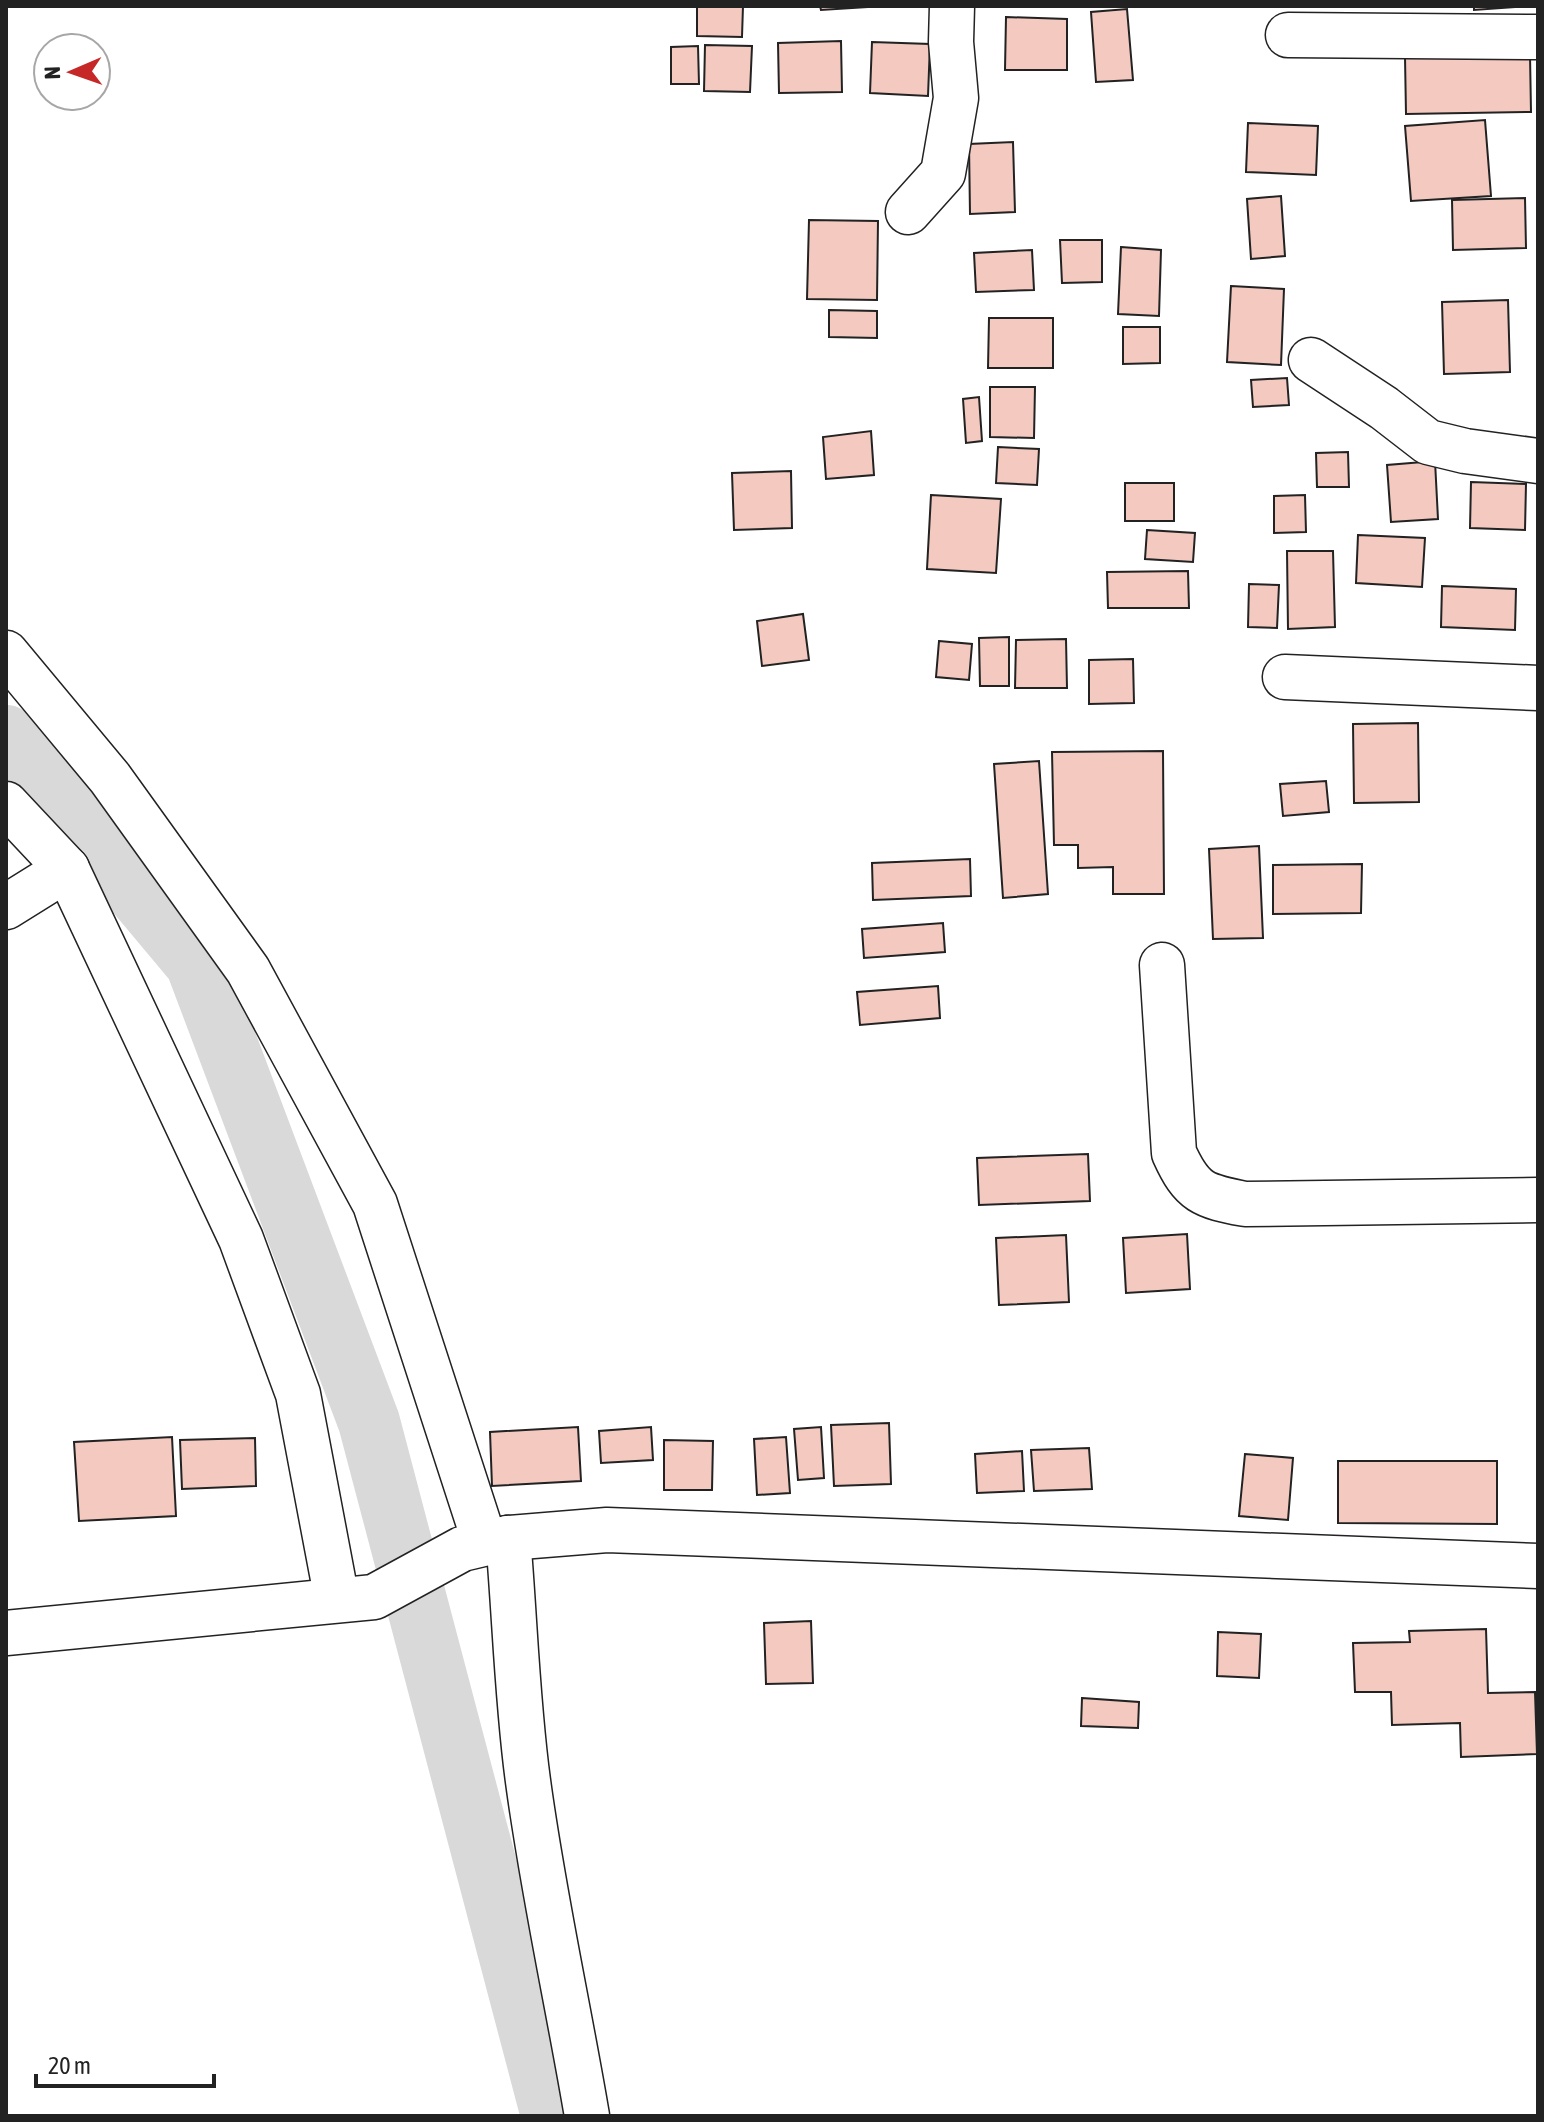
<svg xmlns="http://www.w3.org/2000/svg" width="1544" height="2122" font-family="'Asap Condensed',sans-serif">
  <rect width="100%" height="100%" fill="#fff"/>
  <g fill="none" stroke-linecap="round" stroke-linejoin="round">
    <polyline stroke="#d9d9d9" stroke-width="62" points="6,736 196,963 369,1422 552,2116"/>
  </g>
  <g fill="#f3c9c0" stroke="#222" stroke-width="2">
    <polygon points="697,6 743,6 742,37 697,36"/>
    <polygon points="820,6 884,6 821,10"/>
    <polygon points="1474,6 1528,6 1474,10"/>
    <polygon points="1127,9 1133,80 1096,82 1091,12"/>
    <polygon points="1006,17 1067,19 1067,70 1005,70"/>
    <polygon points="841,41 842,92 779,93 778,43"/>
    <polygon points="872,42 930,44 928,96 870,93"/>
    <polygon points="705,45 752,46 750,92 704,91"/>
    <polygon points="698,46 699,84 671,84 671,47"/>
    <polygon points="1530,55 1531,112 1406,114 1405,57"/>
    <polygon points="1485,120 1491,196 1411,201 1405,126"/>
    <polygon points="1248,123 1318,126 1316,175 1246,172"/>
    <polygon points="1013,142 1015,212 970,214 969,144"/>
    <polygon points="1281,196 1285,256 1251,259 1247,199"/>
    <polygon points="1525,198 1526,248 1453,250 1452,200"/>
    <polygon points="809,220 878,221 877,300 807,299"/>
    <polygon points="1060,240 1102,240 1102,282 1062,283"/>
    <polygon points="1121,247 1161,250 1159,316 1118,314"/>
    <polygon points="1032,250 1034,290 976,292 974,253"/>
    <polygon points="1231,286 1284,289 1281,365 1227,362"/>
    <polygon points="1508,300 1510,372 1444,374 1442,302"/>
    <polygon points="829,310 877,311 877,338 829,337"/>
    <polygon points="989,318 1053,318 1053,368 988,368"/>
    <polygon points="1123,327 1160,327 1160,363 1123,364"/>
    <polygon points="1287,378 1289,405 1253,407 1251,380"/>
    <polygon points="990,387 1035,387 1034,438 990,437"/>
    <polygon points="979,397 982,441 966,443 963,399"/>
    <polygon points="871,431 874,475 826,479 823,437"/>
    <polygon points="998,447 1039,449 1037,485 996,483"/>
    <polygon points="1348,452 1349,487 1317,487 1316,453"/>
    <polygon points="1435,461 1438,519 1391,522 1387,465"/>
    <polygon points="791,471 792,528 734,530 732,473"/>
    <polygon points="1471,482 1526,484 1525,530 1470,528"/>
    <rect x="1125" y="483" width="49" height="38"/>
    <polygon points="931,495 1001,499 996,573 927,569"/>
    <polygon points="1305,495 1306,532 1274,533 1274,496"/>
    <polygon points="1147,530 1195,533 1193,562 1145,559"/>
    <polygon points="1358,535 1425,538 1422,587 1356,583"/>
    <polygon points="1287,551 1333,551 1335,627 1288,629"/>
    <polygon points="1188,571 1189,608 1108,608 1107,572"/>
    <polygon points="1249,584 1279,585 1277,628 1248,627"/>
    <polygon points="1442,586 1516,589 1515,630 1441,627"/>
    <polygon points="803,614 809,660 762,666 757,621"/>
    <polygon points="1009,637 1009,686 980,686 979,638"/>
    <polygon points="1066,639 1067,688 1015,688 1016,640"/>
    <polygon points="939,641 972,644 969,680 936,677"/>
    <polygon points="1133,659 1134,703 1089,704 1089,660"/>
    <polygon points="1418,723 1419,802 1354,803 1353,724"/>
    <polygon points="1163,751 1164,894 1113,894 1113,867 1078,868 1078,845 1054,845 1052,752"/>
    <polygon points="1039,761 1048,894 1003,898 994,764"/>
    <polygon points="1326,781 1329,812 1283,816 1280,784"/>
    <polygon points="1259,846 1263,938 1213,939 1209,849"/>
    <polygon points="970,859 971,896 873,900 872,863"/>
    <polygon points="1362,864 1361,913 1273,914 1273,865"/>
    <polygon points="943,923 945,952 864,958 862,929"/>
    <polygon points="938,986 940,1018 860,1025 857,992"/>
    <polygon points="1088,1154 1090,1201 979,1205 977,1158"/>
    <polygon points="1187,1234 1190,1289 1126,1293 1123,1238"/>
    <polygon points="1066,1235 1069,1302 999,1305 996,1238"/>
    <polygon points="889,1423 891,1484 834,1486 831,1425"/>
    <polygon points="578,1427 581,1481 492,1486 490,1432"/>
    <polygon points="651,1427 653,1460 601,1463 599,1431"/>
    <polygon points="821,1427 824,1478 798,1480 794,1429"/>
    <polygon points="172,1437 176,1516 79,1521 74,1442"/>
    <polygon points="786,1437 790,1493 757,1495 754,1439"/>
    <polygon points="255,1438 256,1486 182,1489 180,1440"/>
    <polygon points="664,1440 713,1441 712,1490 664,1490"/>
    <polygon points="1089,1448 1092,1489 1034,1491 1031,1450"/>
    <polygon points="1022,1451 1024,1491 977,1493 975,1454"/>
    <polygon points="1245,1454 1293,1458 1288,1520 1239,1516"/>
    <polygon points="1338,1461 1497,1461 1497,1524 1338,1523"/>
    <polygon points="811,1621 813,1683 766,1684 764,1623"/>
    <polygon points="1486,1629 1488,1693 1535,1692 1537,1754 1461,1757 1460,1723 1392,1725 1391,1692 1355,1692 1353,1643 1410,1642 1409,1631"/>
    <polygon points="1218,1632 1261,1634 1259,1678 1217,1676"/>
    <polygon points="1082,1698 1139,1702 1138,1728 1081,1726"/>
  </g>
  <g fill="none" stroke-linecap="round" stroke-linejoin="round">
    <g stroke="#222" stroke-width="47">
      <g id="street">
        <polyline points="1288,35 1538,37"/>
        <polyline points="908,212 943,173 956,98 951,42 952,6"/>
        <polyline points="1311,360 1384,408 1428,442 1465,451 1538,461"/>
        <polyline points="6,653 110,778 248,970 375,1204 485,1543"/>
        <polyline points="1285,677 1538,688"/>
        <polyline points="6,804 67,869 241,1239 298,1394 337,1600"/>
        <polyline points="6,907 67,869"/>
        <path d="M1162 965 1174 1153C1192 1193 1203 1196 1245 1204L1538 1200"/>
        <path d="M508 1538C515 1619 517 1701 528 1781 543 1893 568 2004 587 2116"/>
        <polyline points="6,1633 374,1597 462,1549 508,1538 607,1530 1538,1566"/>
      </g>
    </g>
    <use href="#street" stroke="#fff" stroke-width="44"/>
  </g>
  <rect width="1544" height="2122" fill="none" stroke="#222222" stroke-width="16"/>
  <g transform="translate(72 72) rotate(268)"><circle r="38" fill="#ffffff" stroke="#a7a7a7" stroke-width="2"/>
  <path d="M0-6L14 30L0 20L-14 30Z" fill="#c62828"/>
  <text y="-12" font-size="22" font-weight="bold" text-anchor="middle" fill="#222222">N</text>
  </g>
  <path d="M36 2074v12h178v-12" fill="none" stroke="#222222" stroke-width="4"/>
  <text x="48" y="2074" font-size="24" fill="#222222" stroke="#ffffff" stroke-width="6" paint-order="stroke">20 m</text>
</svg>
